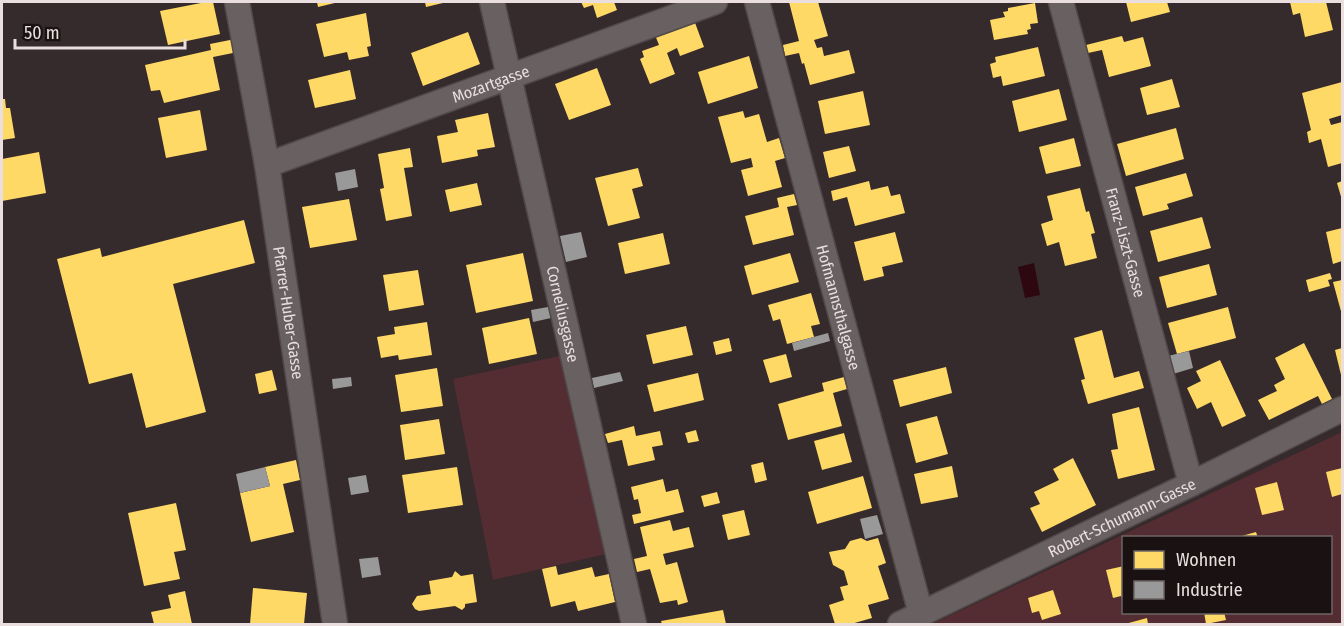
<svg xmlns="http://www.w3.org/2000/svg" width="1344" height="626" font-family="'Fira Sans Condensed',sans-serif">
  <rect width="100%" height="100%" fill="#352a2c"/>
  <g fill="#532d31" fill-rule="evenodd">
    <polygon points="564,355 606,554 493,580 453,379"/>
    <path d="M1342 432V624H932ZM1124 538H1330V612H1124Z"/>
  </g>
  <polygon fill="#2e0810" points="1034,263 1040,295 1025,298 1018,267"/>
  <g fill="#ffd966">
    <polygon points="206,2 213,2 220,34 168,45 160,11"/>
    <polygon points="317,2 339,2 318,7"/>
    <polygon points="425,2 447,2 426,7"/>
    <polygon points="581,2 614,2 617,10 597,18 593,5 584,8"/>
    <polygon points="789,2 818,2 828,36 814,40 817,48 822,47 824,56 849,50 855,73 810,85 804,63 802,64 799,53 785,56 783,45 799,41"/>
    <polygon points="1126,2 1167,2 1170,12 1131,22"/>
    <polygon points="1290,2 1326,2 1333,30 1305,37 1300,13 1293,15"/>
    <polygon points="1035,3 1038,23 1030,24 1031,29 1027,30 1028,34 994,40 990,20 1005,17 1003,12 1008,11 1008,8"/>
    <polygon points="366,13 371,46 367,47 369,56 349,60 347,52 324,57 316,24"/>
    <polygon points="694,20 704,47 680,56 677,48 667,53 675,74 650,84 640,59 644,57 642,51 659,45 655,35"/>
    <polygon points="468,32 480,64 423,86 411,53"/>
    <polygon points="1122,36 1124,42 1143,37 1151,66 1109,77 1102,50 1088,53 1086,45"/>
    <polygon points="235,39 238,52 213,57 220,90 164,103 160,90 151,91 145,65 211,50 210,44"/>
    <polygon points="1038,47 1045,76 1003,86 1001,76 993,78 990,64 996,62 995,57"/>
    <polygon points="749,56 758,88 708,104 698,72"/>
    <polygon points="597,68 611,105 569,120 555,84"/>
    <polygon points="350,70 356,99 315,108 308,80"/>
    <polygon points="1172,79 1180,107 1147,115 1140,88"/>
    <polygon points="1342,82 1342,115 1329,119 1331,125 1342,122 1342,163 1328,167 1321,139 1309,143 1307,132 1311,130 1302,93"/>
    <polygon points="1059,89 1067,120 1019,132 1012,101"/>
    <polygon points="863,91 870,125 825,134 818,101"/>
    <polygon points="2,99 5,99 6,108 10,108 15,138 2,140"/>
    <polygon points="200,110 207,150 166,158 158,118"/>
    <polygon points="743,111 745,118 759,114 767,142 779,138 785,158 775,161 782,187 748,196 741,170 753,167 751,158 731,163 718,117"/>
    <polygon points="488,113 495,147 477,150 478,156 442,163 437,136 458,132 455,120"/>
    <polygon points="1176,128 1184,159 1126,176 1117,144"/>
    <polygon points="1074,138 1081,166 1046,174 1039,147"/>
    <polygon points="849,146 856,171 829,178 823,152"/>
    <polygon points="410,148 413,167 404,168 412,216 386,221 380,189 384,188 378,154"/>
    <polygon points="39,152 46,193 2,201 2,159"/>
    <polygon points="638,168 643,186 632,189 640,218 608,226 595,178"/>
    <polygon points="1186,173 1193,196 1167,204 1169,209 1143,216 1135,187"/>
    <polygon points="869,181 871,190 888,186 891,196 900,194 905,213 855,226 847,197 833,201 831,191"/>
    <polygon points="1342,181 1342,200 1337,183"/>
    <polygon points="477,183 482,205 450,212 445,190"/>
    <polygon points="1080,188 1086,212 1089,211 1095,233 1091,234 1097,258 1065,266 1059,242 1047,246 1041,224 1053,220 1047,196"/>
    <polygon points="794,194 797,205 787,207 794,235 753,245 745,216 779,207 777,198"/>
    <polygon points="349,199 357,240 310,248 302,207"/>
    <polygon points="1202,217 1211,248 1158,262 1150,231"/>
    <polygon points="244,220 255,263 173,284 206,412 146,428 132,373 89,384 57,259 100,248 102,257"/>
    <polygon points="1342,228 1342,261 1333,264 1326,232"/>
    <polygon points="895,232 903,262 882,267 884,276 864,281 854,242"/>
    <polygon points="663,233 670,264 625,274 618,243"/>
    <polygon points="523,253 533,301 476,313 466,265"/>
    <polygon points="790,253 799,282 752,295 744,266"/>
    <polygon points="1209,264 1217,295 1167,308 1159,277"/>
    <polygon points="418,270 424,305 389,311 383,275"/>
    <polygon points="1330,273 1332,279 1328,280 1330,286 1309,292 1306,280"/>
    <polygon points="1342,280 1342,315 1333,282"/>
    <polygon points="811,293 820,324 811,326 814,337 787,344 780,319 773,321 768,305"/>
    <polygon points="1228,307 1236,338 1177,354 1168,323"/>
    <polygon points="529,318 537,354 489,364 482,328"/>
    <polygon points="427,322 432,355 399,360 398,355 381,358 377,337 395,334 394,327"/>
    <polygon points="686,326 693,355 653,364 646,335"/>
    <polygon points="1102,330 1114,378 1139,371 1144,388 1088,404 1081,380 1085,379 1074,338"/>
    <polygon points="729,338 732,351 716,355 713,342"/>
    <polygon points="1304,343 1332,399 1322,404 1318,396 1269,420 1258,400 1277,391 1274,385 1285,379 1275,358"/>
    <polygon points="1342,348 1342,379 1335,350"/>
    <polygon points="786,354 792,377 770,383 763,360"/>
    <polygon points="1220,360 1246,416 1222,427 1211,402 1197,409 1187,388 1201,381 1196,371"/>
    <polygon points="946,367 952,393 900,407 893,380"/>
    <polygon points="437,368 443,406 401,412 395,375"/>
    <polygon points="272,370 277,390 259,394 255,374"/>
    <polygon points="698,373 704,400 654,412 647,385"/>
    <polygon points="844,377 847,389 833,393 842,426 788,440 778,404 824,391 822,383"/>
    <polygon points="1139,407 1155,470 1118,479 1111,450 1118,449 1112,414"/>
    <polygon points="937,416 948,454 916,463 906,424"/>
    <polygon points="439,419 445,454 405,460 400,425"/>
    <polygon points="634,426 636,436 660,431 663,445 652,447 655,460 628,466 622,440 608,443 605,434"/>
    <polygon points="696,430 699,441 688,443 685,433"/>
    <polygon points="844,433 852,462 822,470 814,441"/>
    <polygon points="1073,458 1096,505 1042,532 1030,508 1040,504 1034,492 1059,480 1053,469"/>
    <polygon points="296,460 300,480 283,484 294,532 251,542 240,493 270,486 265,467"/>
    <polygon points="763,462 767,480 755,483 751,465"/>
    <polygon points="952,466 958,497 921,504 914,474"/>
    <polygon points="457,467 463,505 408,513 402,475"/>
    <polygon points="1342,468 1342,494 1332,497 1326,472"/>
    <polygon points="863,476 872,508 817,524 808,492"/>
    <polygon points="663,479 666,492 678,489 684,512 634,524 632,515 641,513 638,499 634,500 631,487"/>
    <polygon points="1277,482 1284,510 1262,515 1255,488"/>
    <polygon points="717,492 720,503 704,507 701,496"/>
    <polygon points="176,503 186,550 174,552 180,579 144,586 128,513"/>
    <polygon points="744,510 750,535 728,540 722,515"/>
    <polygon points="670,520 673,531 689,527 694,547 663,554 666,565 677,562 688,602 678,605 677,600 660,603 650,569 637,572 634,559 647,556 640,527"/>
    <polygon points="1256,532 1258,538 1239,538 1238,537"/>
    <polygon points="861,538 867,541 878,538 886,563 878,566 889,599 868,605 872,618 851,624 835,624 829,605 844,600 840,587 848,585 844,571 833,565 829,552 845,549 850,541"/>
    <polygon points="556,566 558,575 592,567 595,577 609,574 615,602 578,611 575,601 551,607 542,569"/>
    <polygon points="1124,566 1124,601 1123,601 1121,596 1113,598 1106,570"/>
    <polygon points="455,571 461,576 473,574 477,602 465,604 465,607 462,610 455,606 419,611 415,609 412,604 417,596 431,594 429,581 452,577"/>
    <polygon points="253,588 307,593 304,624 250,624"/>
    <polygon points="1053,590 1061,614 1042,620 1039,611 1032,613 1028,598"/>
    <polygon points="185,591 192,624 154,624 151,612 171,608 168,595"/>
    <polygon points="723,610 726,624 662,624 661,621"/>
    <polygon points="1204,612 1224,612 1226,620 1206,624"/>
    <polygon points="1147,618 1148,624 1125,624"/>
  </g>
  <g fill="#999">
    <polygon points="355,169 358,187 338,191 335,173"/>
    <polygon points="581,232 587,257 566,262 560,236"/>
    <polygon points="548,307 551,318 533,322 531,310"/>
    <polygon points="828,333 830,341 794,351 792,343"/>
    <polygon points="1189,351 1193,368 1173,374 1168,356"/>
    <polygon points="620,372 623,381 594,388 592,378"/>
    <polygon points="351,377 352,386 333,389 332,379"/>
    <polygon points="265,467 270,486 240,493 236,474"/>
    <polygon points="366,475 369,492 351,495 348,478"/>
    <polygon points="877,515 883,534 865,539 860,519"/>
    <polygon points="378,557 381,575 362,578 359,559"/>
  </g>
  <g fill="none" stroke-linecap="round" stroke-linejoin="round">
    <g stroke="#514849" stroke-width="27">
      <g id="minor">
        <path id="s1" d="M237 2 267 165 335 624"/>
        <path id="s2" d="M492 2 634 624"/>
        <path id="s3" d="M757 2 921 614"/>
        <path id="s4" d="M1061 2 1191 484"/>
        <path id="s5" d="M267 165 715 2"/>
        <path id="s6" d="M900 624 1191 484 1342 409"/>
      </g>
    </g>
    <use href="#minor" stroke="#696062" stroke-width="24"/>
  </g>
  <g text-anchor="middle" stroke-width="6" stroke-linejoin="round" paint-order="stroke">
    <g font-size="16" fill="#ebdedf" stroke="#1a1212">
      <text dy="6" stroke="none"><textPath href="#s5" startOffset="238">Mozartgasse</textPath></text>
      <text dy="6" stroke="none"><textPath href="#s4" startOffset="249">Franz-Liszt-Gasse</textPath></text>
      <text dy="6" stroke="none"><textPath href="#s3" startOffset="316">Hofmannsthalgasse</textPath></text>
      <text dy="6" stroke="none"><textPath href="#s1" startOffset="315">Pfarrer-Huber-Gasse</textPath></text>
      <text dy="6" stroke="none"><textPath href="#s2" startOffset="320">Corneliusgasse</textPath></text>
      <text dy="6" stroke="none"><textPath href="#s6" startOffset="246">Robert-Schumann-Gasse</textPath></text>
    </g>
  </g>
  <rect width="1344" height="626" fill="none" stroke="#ebdedf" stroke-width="6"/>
  <rect x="1122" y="536" width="210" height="78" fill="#1a1212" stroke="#6e6464" stroke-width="1.5"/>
  <rect x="1134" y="551" width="30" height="18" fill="#ffd966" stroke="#6e6464" stroke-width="1.5"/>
  <text x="1176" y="566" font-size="18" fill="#ebdedf">Wohnen</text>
  <rect x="1134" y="581" width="30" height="18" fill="#999999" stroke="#6e6464" stroke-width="1.5"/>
  <text x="1176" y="596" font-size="18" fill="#ebdedf">Industrie</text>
  <path d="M15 39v9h170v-9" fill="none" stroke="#ebdedf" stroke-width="3"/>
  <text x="24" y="39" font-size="18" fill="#ebdedf" stroke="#1a1212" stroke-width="4.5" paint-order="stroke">50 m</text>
</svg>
